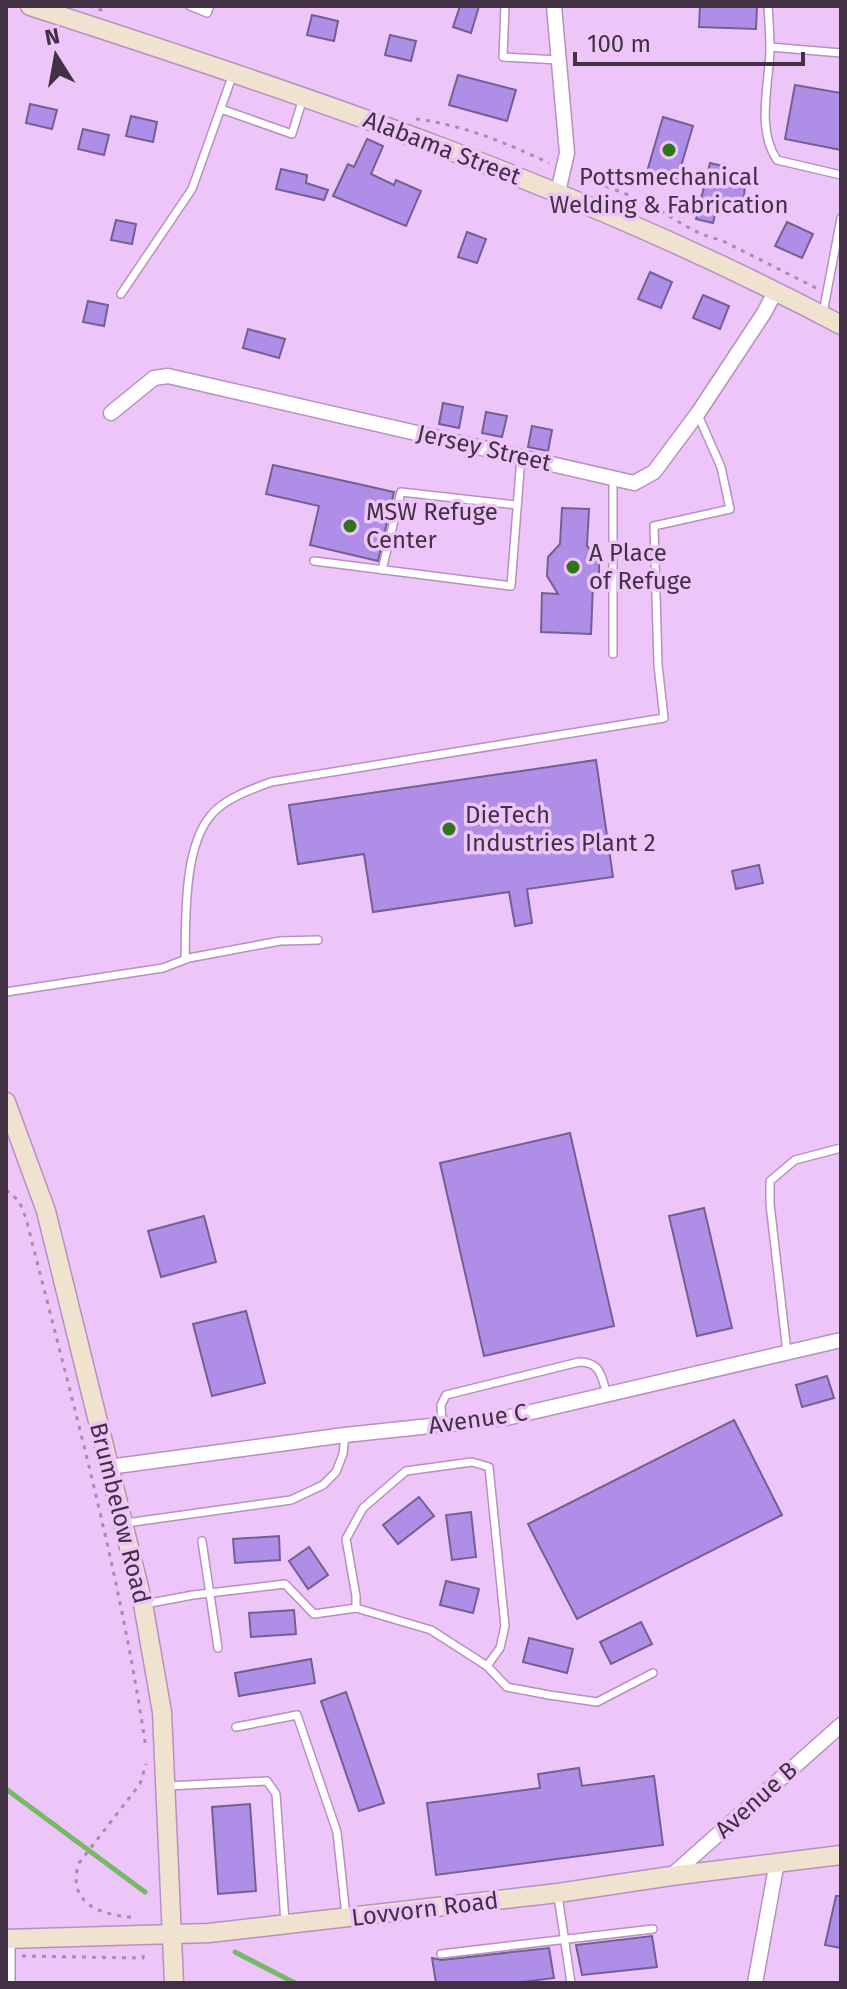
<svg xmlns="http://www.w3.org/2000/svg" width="847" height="1989" font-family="'Fira Sans',sans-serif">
  <rect width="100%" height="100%" fill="#eec5f8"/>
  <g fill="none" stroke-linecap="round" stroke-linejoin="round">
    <g stroke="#78b968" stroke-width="5">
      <polyline points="6,1789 145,1892"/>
      <polyline points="235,1952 295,1983"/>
    </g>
  </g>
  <g fill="#ae8ee7" stroke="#726094" stroke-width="2">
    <polygon points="460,6 479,6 471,33 453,27"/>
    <polygon points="700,6 757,6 756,29 699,27"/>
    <polygon points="312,15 338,21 334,41 307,35"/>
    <polygon points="390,35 416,41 411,61 385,55"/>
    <polygon points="458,75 516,90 507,121 449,105"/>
    <polygon points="795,85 841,93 841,150 785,139"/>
    <polygon points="30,104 57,110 52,129 26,123"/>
    <polygon points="131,116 157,122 153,142 126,136"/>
    <polygon points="663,117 693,126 676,183 646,175"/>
    <polygon points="83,129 109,135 104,155 78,149"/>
    <polygon points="367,139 383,146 371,174 394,185 396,180 421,191 406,226 333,196 348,164 354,167"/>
    <polygon points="710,163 727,167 723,181 745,182 744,200 719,199 713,223 696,219"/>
    <polygon points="281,169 307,175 306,183 328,190 324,200 276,189"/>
    <polygon points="116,220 136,224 132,244 111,240"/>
    <polygon points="787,222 813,234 802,258 775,246"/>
    <polygon points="467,232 486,239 477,263 458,257"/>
    <polygon points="650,272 672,282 661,308 638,299"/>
    <polygon points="703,295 729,306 720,329 693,318"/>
    <polygon points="88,301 108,305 104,326 83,322"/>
    <polygon points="248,329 285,339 279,358 243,348"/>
    <polygon points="443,403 463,407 459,428 439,424"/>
    <polygon points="486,412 507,416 502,437 482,433"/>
    <polygon points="532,426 552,430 548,451 528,447"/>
    <polygon points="273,465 394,492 378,561 310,545 319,506 266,494"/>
    <polygon points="562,508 589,509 587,546 599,558 599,579 593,585 591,634 541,632 542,593 558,594 547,576 548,557 560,544"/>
    <polygon points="596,760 613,877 527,889 532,923 515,926 509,892 373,912 364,854 298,864 289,805"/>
    <polygon points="759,865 763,883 736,889 732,871"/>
    <polygon points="570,1133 614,1326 484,1356 440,1163"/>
    <polygon points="704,1208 732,1328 697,1336 669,1216"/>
    <polygon points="204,1216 216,1262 161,1277 148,1231"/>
    <polygon points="246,1311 265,1383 212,1396 193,1324"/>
    <polygon points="827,1376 834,1398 802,1407 796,1385"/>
    <polygon points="734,1420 782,1515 577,1619 528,1524"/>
    <polygon points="419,1497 434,1516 398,1544 383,1525"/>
    <polygon points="471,1512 476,1557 452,1560 446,1515"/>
    <polygon points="279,1536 280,1560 235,1563 233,1539"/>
    <polygon points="309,1547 328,1575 308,1589 289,1561"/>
    <polygon points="446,1581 479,1589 473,1613 440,1605"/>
    <polygon points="294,1610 296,1634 251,1637 249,1613"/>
    <polygon points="641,1622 652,1644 611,1664 600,1642"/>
    <polygon points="529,1638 573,1649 567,1673 523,1662"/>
    <polygon points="311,1659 315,1683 239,1696 235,1673"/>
    <polygon points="346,1692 384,1803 359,1811 321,1701"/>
    <polygon points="579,1768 582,1786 654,1776 663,1845 436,1875 427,1803 540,1788 538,1774"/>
    <polygon points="250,1804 256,1891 218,1894 212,1807"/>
    <polygon points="836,1896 841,1896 841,1948 825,1945"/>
    <polygon points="652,1936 657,1967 582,1975 576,1945"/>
    <polygon points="549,1948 554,1978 515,1983 436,1983 432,1958 442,1960"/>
  </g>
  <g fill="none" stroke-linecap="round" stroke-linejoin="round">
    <g stroke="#b790c1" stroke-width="10">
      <g id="lane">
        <polyline points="190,6 207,13 210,6"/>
        <polyline points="505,6 503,57 559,60"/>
        <path d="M768 6C769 21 770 35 770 50 769 85 756 129 777 160L841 175"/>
        <polyline points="770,47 841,53"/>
        <polyline points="221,109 292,134 303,98"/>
        <polyline points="121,294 192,189 233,74"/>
        <polyline points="823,313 841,218"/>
        <polyline points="613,478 613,654"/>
        <polyline points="314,561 511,586 521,457"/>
        <polyline points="382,570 401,492 517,505"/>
        <path d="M185 959C186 919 183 846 212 814 226 798 252 789 271 782L664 718 658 665 654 526 730 509 721 467 698 415"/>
        <polyline points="6,992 163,968 189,958 280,941 318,940"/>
        <polyline points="787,1352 770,1204 770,1181 795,1160 841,1148"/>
        <path d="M442 1424 441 1405 446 1395 579 1362C601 1362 601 1376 607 1394"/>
        <polyline points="126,1523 291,1500 323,1485 336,1472 343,1454 345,1435"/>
        <polyline points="202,1541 218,1648"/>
        <polyline points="145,1604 193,1595 285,1584 314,1614 356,1608 431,1630 487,1666 507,1687 549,1695 597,1702 653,1673"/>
        <polyline points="356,1608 356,1596 346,1539 363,1508 406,1471 472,1462 489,1467 505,1626 500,1648 487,1666"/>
        <polyline points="236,1727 297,1715 337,1832 346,1916"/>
        <polyline points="168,1786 267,1781 276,1794 285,1922"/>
        <polyline points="558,1896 571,1983"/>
        <polyline points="441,1954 653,1929"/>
        <polyline points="11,1983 11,1941"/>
      </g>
    </g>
    <g stroke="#b790c1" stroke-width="17">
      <g id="street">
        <polyline points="554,6 567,153 558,192"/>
        <polyline points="111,413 154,378 168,376 634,483 654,472 698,413 764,313 775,292"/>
        <polyline points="109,1467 345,1435 506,1418 841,1340"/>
        <polyline points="671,1876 841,1725"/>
        <polyline points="755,1983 777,1862"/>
      </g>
    </g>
    <g stroke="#b790c1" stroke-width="21">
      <g id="secondary">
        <path d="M30 6C306 95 583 188 841 325"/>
        <polyline points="6,1102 46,1211 143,1604 162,1712 174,1983"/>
        <polyline points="6,1939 209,1933 558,1893 671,1876 841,1855"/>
      </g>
    </g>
    <g stroke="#ab8bb2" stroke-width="3" stroke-dasharray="4 6" stroke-linecap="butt">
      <polyline points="89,6 107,12"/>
      <path d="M416 119C464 125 506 143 549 163"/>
      <path d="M578 175C603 186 630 194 654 207 677 220 694 234 721 240L816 288"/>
      <path d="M6 1190 19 1201 26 1218C70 1394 120 1569 146 1749"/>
      <path d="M131 1917C99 1915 66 1902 79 1863L140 1784 146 1764"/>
      <polyline points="22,1956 143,1958 144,1951"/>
    </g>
    <use href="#lane" stroke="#fff" stroke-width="7"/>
    <use href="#street" stroke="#fff" stroke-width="14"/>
    <use href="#secondary" stroke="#efe3cf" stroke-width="18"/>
  </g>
  <g fill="#2d7518" stroke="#eec5f8" stroke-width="3">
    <circle cx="669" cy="150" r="8"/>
    <circle cx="350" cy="526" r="8"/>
    <circle cx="573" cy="567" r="8"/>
    <circle cx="449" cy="829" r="8"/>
  </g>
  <g text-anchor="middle" stroke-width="7" stroke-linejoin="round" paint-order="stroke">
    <g font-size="24" fill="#423145" stroke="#eec5f8">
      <text transform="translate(442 148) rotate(21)" y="8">Alabama Street</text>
      <text transform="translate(484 448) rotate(13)" y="8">Jersey Street</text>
      <text transform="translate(478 1419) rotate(-8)" y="8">Avenue C</text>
      <text transform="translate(120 1513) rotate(76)" y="8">Brumbelow Road</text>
      <text transform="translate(756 1800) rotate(-42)" y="8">Avenue B</text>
      <text transform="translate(425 1909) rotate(-7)" y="8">Lovvorn Road</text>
    </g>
    <g font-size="24" fill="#423145" stroke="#eec5f8" text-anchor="start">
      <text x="669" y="185" text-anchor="middle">Pottsmechanical<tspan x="669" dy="28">Welding &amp; Fabrication</tspan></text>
      <text x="366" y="520">MSW Refuge<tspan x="366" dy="28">Center</tspan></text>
      <text x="589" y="561">A Place<tspan x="589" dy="28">of Refuge</tspan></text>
      <text x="465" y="823">DieTech<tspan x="465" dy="28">Industries Plant 2</tspan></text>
    </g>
  </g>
  <rect width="847" height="1989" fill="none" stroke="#423145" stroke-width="16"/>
  <g transform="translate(56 56) rotate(349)" stroke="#eec5f8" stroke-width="6" paint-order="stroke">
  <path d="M0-6L14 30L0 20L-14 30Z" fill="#423145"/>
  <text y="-12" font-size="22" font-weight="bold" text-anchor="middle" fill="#423145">N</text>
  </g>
  <path d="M575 52v12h228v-12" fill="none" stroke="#423145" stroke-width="4"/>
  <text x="587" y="52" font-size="24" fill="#423145" stroke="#eec5f8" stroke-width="6" paint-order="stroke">100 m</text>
</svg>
